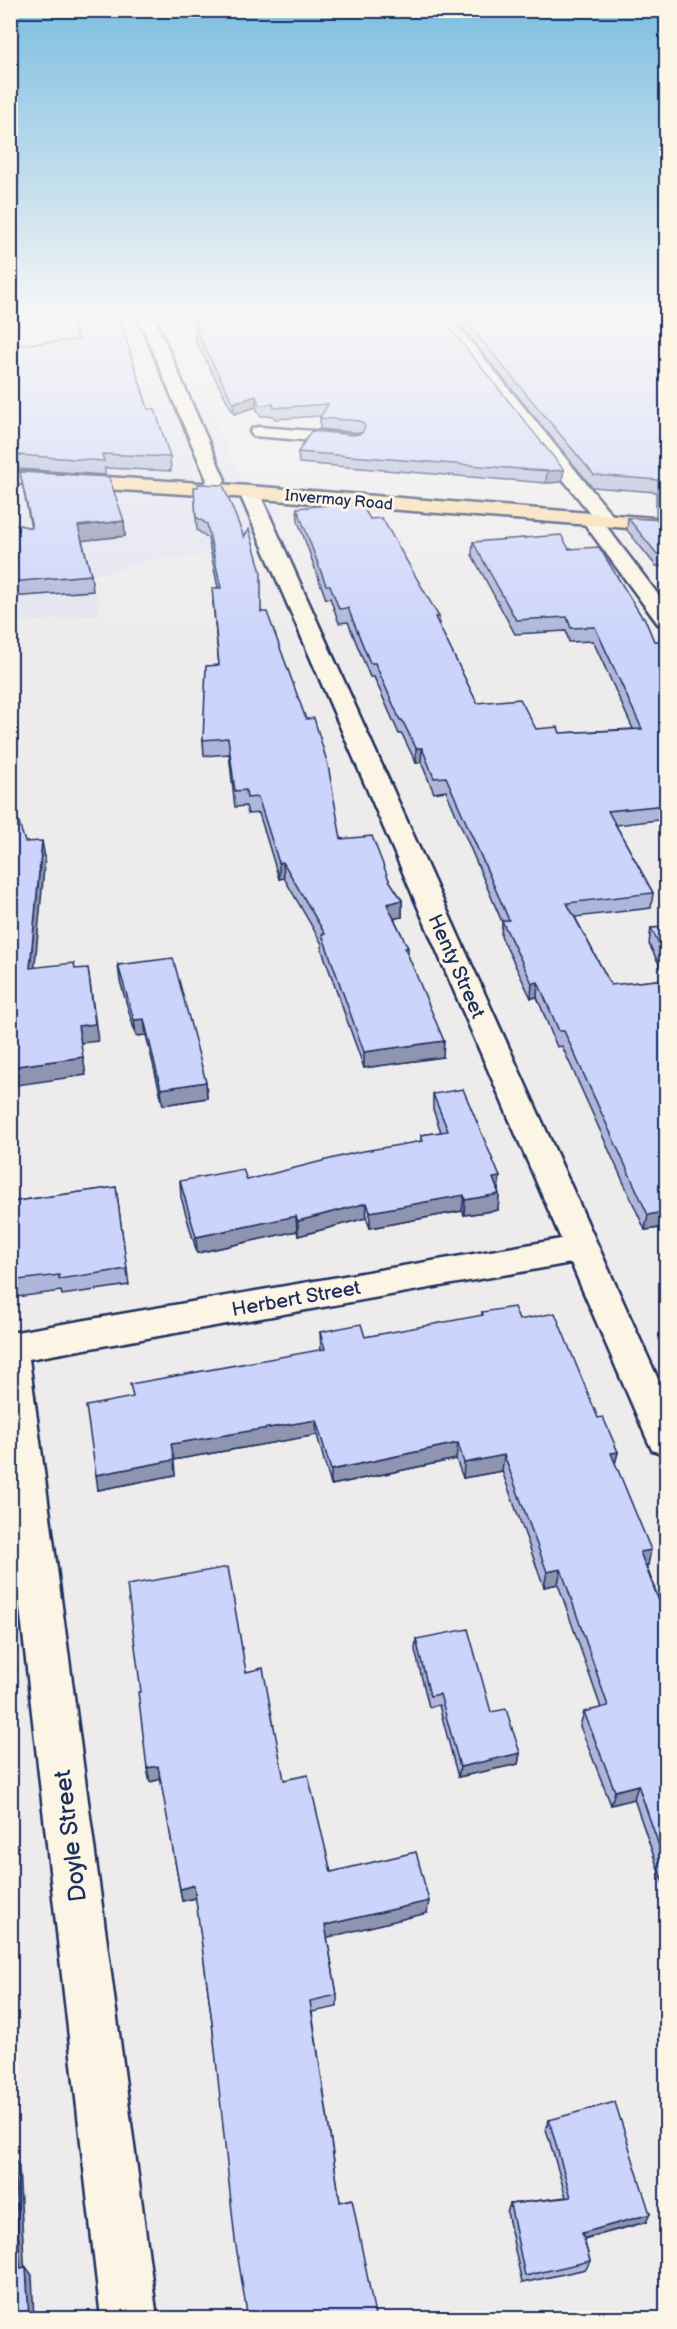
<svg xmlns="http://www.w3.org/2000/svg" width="677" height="2329" font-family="'Balsamiq Sans',sans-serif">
  <rect width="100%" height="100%" fill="#eeebec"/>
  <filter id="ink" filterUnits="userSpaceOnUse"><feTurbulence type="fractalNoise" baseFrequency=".0167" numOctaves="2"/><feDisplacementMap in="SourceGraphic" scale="12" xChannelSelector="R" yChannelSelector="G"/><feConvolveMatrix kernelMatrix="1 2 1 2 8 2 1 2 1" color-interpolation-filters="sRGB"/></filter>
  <g filter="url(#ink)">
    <polygon fill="#e4e4f1" points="11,401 35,411 160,401 207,403 239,475 283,512 244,550 144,561 111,572 89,576 101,614 11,624"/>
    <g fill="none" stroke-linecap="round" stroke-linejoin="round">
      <g stroke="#1b2f5e" stroke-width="5">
        <g id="minor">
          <polygon points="138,317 154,317 225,480 219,493 205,493 202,489 207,480"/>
          <polygon points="434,317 450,317 613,516 616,520 613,524 606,526 666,605 666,625 658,624 581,519 584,515 590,513"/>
          <polygon points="259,427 353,434 359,435 362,439 359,443 353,444 253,436 250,432 253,428"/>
          <polygon points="249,486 256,488 259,492 666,1397 666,1455 652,1450 647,1439 571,1263 29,1359 157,2318 101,2318 10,1520 10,1333 561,1239 239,492 242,488"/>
        </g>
      </g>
      <g stroke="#1b2f5e" stroke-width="5">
        <polygon id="major" points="10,471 249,486 666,519 666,531 249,498 10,483"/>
      </g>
      <use href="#minor" fill="#fcf5e5" fill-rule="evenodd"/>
      <use href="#major" fill="#fbddab" fill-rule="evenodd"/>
    </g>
    <g fill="#afb6d9" stroke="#1b2f5e" stroke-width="1.5">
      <polygon points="70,317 119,317 148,409 170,457 171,471 105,468 105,475 19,469 18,464 10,463 10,345 77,340"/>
      <polygon points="190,317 441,317 562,482 546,483 299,463 298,452 361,433 320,429 320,418 321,416 275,419 273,416 260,416 256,407 234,414 195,340 195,329 196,328"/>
      <polygon points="453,317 666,317 666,517 656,516 656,492 592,487"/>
      <polygon points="20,472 124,521 125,536 82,540 91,575 93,591 10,597 10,523 31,528"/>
      <polygon points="194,487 262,612 341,839 389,880 402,900 402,917 394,918 408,948 408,956 443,1057 364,1068 322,950 322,944 284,878 279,879 259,813 248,814 246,806 235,807 229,754 204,756 203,740 219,665 213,602 218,588 208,538 197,530"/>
      <polygon points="297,508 370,519 439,617 439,626 477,703 536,729 560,733 633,729 593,641 569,642 566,631 515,634 472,555 473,542 569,549 654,641 666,643 666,819 616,825 653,893 651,908 575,917 611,985 666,979 666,1244 659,1228 645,1230 562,1046 557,1047 537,997 531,998 501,936 502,922 446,791 434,793 421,762 416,763 402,734 399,734 374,677 370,677 348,622 339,623 330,598 326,599 298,521"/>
      <polygon points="628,518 666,520 666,567 656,566 627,530"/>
      <polygon points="666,927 666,978 649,944 651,928"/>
      <polygon points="118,965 206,1082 207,1098 163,1105 146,1035 136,1036 120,981"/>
      <polygon points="433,1094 498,1192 499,1194 498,1210 464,1215 462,1211 370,1228 366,1218 298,1236 297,1231 197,1253 181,1197 180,1181 247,1180 421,1141 421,1135 441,1132 433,1109"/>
      <polygon points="116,1187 129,1285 62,1295 61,1291 10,1298 10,1202"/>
      <polygon points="482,1312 519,1320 598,1418 618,1452 615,1463 648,1565 646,1565 666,1619 666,1892 634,1799 611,1805 580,1726 584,1712 601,1708 558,1584 544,1587 502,1471 463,1478 456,1459 331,1485 317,1435 173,1460 175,1475 98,1490 132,1398 321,1350 320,1332 365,1337 482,1316"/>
      <polygon points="416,1639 491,1712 520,1753 518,1764 458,1777 439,1705 429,1707 415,1650"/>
      <polygon points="246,1672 284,1780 331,1872 427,1913 327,1937 337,1995 337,2007 312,2012 340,2202 375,2315 375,2319 248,2319 212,2022 196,1898 182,1901 161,1779 150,1782 147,1768"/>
      <polygon points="549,2120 646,2222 584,2239 590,2261 586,2269 522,2283 507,2212 510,2204 566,2197 546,2129"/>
    </g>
    <g fill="#8f94b0" stroke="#1b2f5e" stroke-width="1.5">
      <polygon points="256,396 256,407 234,414 233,403"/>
      <polygon points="564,470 562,482 546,483 547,471"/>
      <polygon points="124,521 125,536 79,541 78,526"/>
      <polygon points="416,748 422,748 421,762 416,763"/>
      <polygon points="42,841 45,858 33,986 30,968"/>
      <polygon points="283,862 284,878 279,879 279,863"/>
      <polygon points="402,900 402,917 386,920 387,904"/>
      <polygon points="88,968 98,1041 81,1043 78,1026"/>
      <polygon points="538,982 537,997 531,998 532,983"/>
      <polygon points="144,1019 146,1035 136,1036 134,1020"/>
      <polygon points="444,1041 443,1057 364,1068 364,1052"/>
      <polygon points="83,1057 86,1075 10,1086 10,1067"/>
      <polygon points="206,1082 207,1098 163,1105 161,1089"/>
      <polygon points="500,1177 498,1192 493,1178"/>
      <polygon points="499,1194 498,1210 464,1215 465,1200"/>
      <polygon points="464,1195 462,1211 370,1228 370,1212"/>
      <polygon points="367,1203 366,1218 298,1236 298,1221"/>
      <polygon points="662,1212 659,1228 645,1230 648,1215"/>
      <polygon points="296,1216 297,1231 197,1253 196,1237"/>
      <polygon points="316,1420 317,1435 173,1460 171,1444"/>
      <polygon points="458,1443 456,1459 331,1485 331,1470"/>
      <polygon points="618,1452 614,1468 611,1453"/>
      <polygon points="504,1455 502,1471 463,1478 464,1463"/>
      <polygon points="174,1460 175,1475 98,1490 96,1475"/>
      <polygon points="651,1550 648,1565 637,1567 640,1552"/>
      <polygon points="561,1569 558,1584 544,1587 547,1572"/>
      <polygon points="520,1753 518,1764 458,1777 460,1767"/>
      <polygon points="158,1766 161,1779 150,1782 147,1768"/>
      <polygon points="638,1785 634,1799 611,1805 615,1791"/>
      <polygon points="194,1885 196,1898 182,1901 180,1889"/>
      <polygon points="429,1901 427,1913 325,1938 325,1925"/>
      <polygon points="14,2157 19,2167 25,2277 20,2268"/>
      <polygon points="650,2214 646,2222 578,2240 582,2233"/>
      <polygon points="26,2267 32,2275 34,2319 29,2319"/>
      <polygon points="375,2315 375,2319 361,2319"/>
    </g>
    <g fill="#ccd4fc" stroke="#1b2f5e" stroke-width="1.5">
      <polygon points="73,317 119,317 148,409 155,409 170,457 102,454 104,461 17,455 16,450 10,449 10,345 79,340"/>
      <polygon points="195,317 441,317 564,470 547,471 298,452 311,431 354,435 362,433 365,426 360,421 320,418 328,404 274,408 273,404 259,405 256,396 233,403 195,329 199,329 196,322 198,322"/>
      <polygon points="462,317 666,317 666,505 658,504 658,480 594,475"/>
      <polygon points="20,472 109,477 124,521 78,526 91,575 10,582 10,523 32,528"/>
      <polygon points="198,484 223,485 244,537 249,529 261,572 261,612 267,612 306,719 314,718 328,765 341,839 372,836 389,880 402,900 387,904 408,948 405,948 444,1041 364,1052 322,934 325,934 283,862 279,863 258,797 247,798 246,790 235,791 228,738 203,740 206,666 219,665 212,588 221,588 207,524 196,517 194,487 198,487"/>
      <polygon points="360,502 370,519 382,518 439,617 435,617 477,703 520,699 536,729 558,727 560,733 642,729 595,627 571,628 567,617 516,620 473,542 561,535 569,549 599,547 642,617 644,617 654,641 666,641 666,805 608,811 653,893 567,903 611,985 666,979 666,1080 660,1081 666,1094 666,1221 662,1212 648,1215 564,1031 559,1031 538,982 532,983 502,921 509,920 446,777 434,778 422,748 416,748 402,720 400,720 375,663 370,663 348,608 339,609 330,585 326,585 297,508"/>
      <polygon points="628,518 666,520 666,554 657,554"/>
      <polygon points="10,795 25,842 42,841 30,968 74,963 75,969 88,968 95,1024 78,1026 83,1057 10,1067"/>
      <polygon points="666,927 666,957 651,928"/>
      <polygon points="173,958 206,1082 161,1089 144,1019 134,1020 118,965"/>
      <polygon points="463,1089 500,1177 493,1178 499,1194 465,1200 464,1195 370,1212 367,1203 298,1221 296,1216 196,1237 180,1181 243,1169 247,1180 358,1152 423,1141 421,1135 448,1131 433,1094"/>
      <polygon points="116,1187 127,1269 59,1279 59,1275 10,1281 10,1202"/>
      <polygon points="514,1307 519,1320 555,1313 598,1418 603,1417 618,1452 611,1453 651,1550 640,1552 666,1619 666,1866 638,1785 615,1791 584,1712 608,1706 561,1569 547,1572 504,1455 464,1463 458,1443 331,1470 316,1420 171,1444 174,1460 96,1475 86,1406 133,1397 130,1384 325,1349 320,1332 361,1324 365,1337 483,1315 482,1312"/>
      <polygon points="228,1567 246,1672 263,1668 284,1780 308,1775 331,1872 416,1852 429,1901 325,1925 337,1995 310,2001 340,2202 352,2199 375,2315 361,2319 248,2319 235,2240 212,2022 194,1885 180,1889 158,1766 147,1768 138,1692 141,1692 127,1585"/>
      <polygon points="468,1629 491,1712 506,1709 520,1753 460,1767 440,1694 430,1696 416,1639"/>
      <polygon points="615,2102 650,2214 582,2233 590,2261 525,2276 510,2204 571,2197 549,2120"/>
      <polygon points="10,2157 14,2157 20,2268 26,2267 29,2319 10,2319"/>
    </g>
  </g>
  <linearGradient id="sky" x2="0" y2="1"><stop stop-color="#7dbee0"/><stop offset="0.49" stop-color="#f7f6f6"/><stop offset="1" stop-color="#f7f6f6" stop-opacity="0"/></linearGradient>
  <rect width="677" height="643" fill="url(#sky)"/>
  <g text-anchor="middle" stroke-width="6" stroke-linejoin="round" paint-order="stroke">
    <g font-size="16" fill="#1b2f5e" stroke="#fcf5e5">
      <text transform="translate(339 499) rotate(5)" y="6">Invermay Road</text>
    </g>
    <g font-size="20" fill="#1b2f5e" stroke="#fcf5e5">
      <text transform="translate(457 966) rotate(66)" y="7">Henty Street</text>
      <text transform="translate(296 1298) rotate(-10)" y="7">Herbert Street</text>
    </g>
    <g font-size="24" fill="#1b2f5e" stroke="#fcf5e5">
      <text transform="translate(70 1836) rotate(-97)" y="8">Doyle Street</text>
    </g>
  </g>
  <rect width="677" height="2329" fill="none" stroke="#fcf5e5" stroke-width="36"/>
  <rect x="18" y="18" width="641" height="2293" fill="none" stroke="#1b2f5e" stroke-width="2" filter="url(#ink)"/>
</svg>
